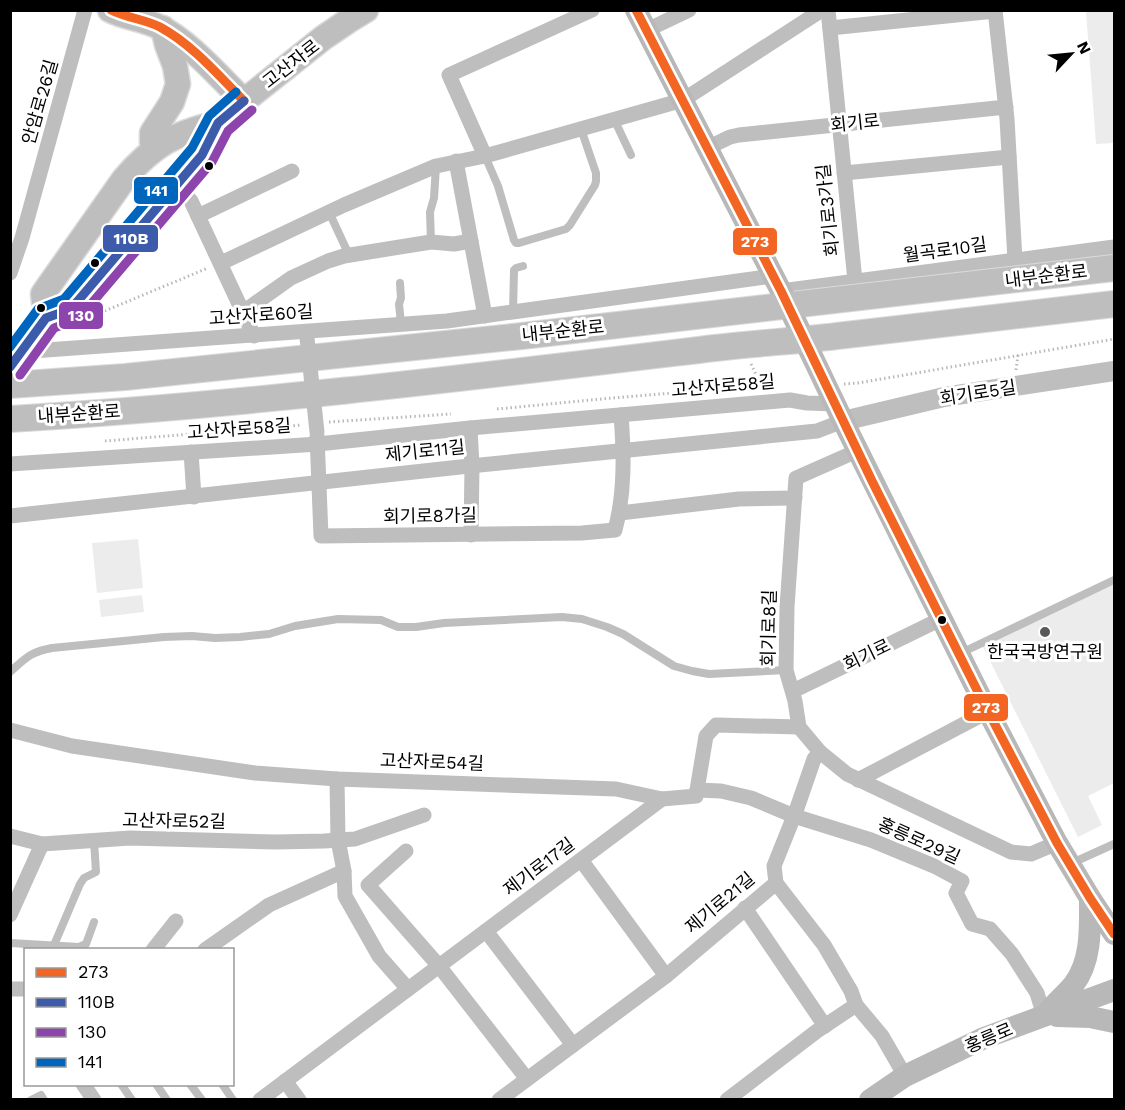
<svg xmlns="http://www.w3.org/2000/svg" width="1125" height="1110" font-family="'Work Sans','Noto Sans KR',sans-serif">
  <rect width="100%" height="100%" fill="#fff"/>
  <g fill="#ececec">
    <polygon points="1086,11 1114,11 1114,143 1096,144"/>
    <polygon points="138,539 143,588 97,593 92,543"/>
    <polygon points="1114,580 1114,783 1088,796 1102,825 1078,837 981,643"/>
    <polygon points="142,595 144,612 101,617 99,600"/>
  </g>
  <polygon fill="#fff" points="1114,282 1114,303 778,343 784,358 272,415 125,429 12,434 11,436 10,371 54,369 53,370 135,366 760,300 769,323"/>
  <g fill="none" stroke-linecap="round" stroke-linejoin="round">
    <g stroke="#dbdbdb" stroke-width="27">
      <g id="primary">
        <path d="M110 10C125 18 144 19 159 27 190 42 219 77 244 101"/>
        <polyline points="155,149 152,142 152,133 172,102 178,84 175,66 167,45 163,28"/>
        <path d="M46 318 43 294 124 179C153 145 175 133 218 123"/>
        <polyline points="22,352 46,318 71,309 78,301 176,184 202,155 218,123 244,101 323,38 348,21 366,10"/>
      </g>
    </g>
    <g stroke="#b9b9b9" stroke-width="3" stroke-dasharray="1.5 3" stroke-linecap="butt">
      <polyline points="92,315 95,315 208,268"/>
      <polyline points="751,364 762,387"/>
      <polyline points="1016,370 1018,355"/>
      <polyline points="844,384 858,383 1114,339"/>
      <polyline points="497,409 612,398 747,387"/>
      <polyline points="329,422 451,414"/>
      <polyline points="105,441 302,425"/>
    </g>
    <g stroke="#bebebe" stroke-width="8">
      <polyline points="614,119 631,155"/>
      <polyline points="485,156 498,186 514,240 516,243 519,243 566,229 570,225 595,185 596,181 596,173 581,129"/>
      <polyline points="329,212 349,255"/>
      <polyline points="431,242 430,212 434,198 436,166"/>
      <polyline points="400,283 401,298 399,304 401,324"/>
      <polyline points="513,312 514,270 516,268 523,266"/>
      <polyline points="961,653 1114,580"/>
      <path d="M10 672C26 658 30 652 52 648L164 637 192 636 215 638 240 637 269 634 295 626 338 619 381 620 398 627H416L444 623 562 617 582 619 607 627 623 634 674 666 692 671 709 674 786 670"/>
      <polyline points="1072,863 1114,844"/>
      <polyline points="10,943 79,947 86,944 94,922"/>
      <polyline points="54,945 80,884 84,878 96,872 94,841"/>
      <polyline points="121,1084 132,1100"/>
      <polyline points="156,1084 167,1100"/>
      <polyline points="190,1084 202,1100"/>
      <polyline points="222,1084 233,1100"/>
      <polyline points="31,1100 41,1095 44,1100"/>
    </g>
    <g stroke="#bebebe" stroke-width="15">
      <polyline points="828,10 855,281"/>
      <polyline points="995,10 1007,119 1015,260"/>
      <polyline points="830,28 995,11"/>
      <polyline points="647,30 689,10"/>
      <polyline points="707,148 730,137 739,135 1006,107"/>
      <polyline points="485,156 449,75 592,10"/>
      <polyline points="456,161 485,316"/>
      <polyline points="844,173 1009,157"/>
      <polyline points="176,184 191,201 254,336"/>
      <polyline points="198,216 292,171"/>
      <polyline points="221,263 344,205 436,166 485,156 683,100 822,10"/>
      <polyline points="10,273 22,238 85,10"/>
      <polyline points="781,291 1114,247"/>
      <polyline points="243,312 291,278 328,261 344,256 431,242 454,244 471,241"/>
      <polyline points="19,352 447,321 773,276"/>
      <polyline points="470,428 472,466 471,535"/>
      <path d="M317 436 321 536 582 533 615 530C625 493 624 453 621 415"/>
      <polyline points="857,451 796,478 787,607 786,670 795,701 799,727 820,752 847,774 1011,852 1031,854 1057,843"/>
      <polyline points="191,452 194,497"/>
      <polyline points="10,464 318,444 470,428 790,400 807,403 835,404"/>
      <polyline points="620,513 739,499 795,498"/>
      <polyline points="10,516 460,467 817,431 843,421"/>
      <polyline points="793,691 941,619"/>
      <polyline points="10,730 72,746 255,773 337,779 616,789 662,799 696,796 706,736 716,725 799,727"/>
      <polyline points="337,779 338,840 344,871 345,896 379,956 408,989"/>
      <polyline points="858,780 989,711"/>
      <polyline points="697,790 721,791 751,798 794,816 871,840 934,866 962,881 956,893 972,924 990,929 1012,954 1037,993 1044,1016"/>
      <polyline points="10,836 42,844 130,838 276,842 324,841 355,839 424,815"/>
      <polyline points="406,851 368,885 439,966 527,1079"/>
      <polyline points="581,860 666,976"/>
      <polyline points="776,883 824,945 851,991 856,1005 882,1036 905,1076"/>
      <polyline points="776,883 774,866 796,811 814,759 820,752"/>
      <polyline points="745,908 825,1026"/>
      <polyline points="10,915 42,844"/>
      <polyline points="486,931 573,1045"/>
      <polyline points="153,950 176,921"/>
      <polyline points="205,950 269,905 344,871"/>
      <polyline points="10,989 26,989"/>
      <polyline points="285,1081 299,1100"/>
      <polyline points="83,1084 94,1100"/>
      <polyline points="260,1100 662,799"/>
      <polyline points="499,1100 666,976 776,883"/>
      <polyline points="727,1100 817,1031 856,1005"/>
    </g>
    <polyline stroke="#bebebe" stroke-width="20" points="843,421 944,397 1114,371"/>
    <g stroke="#b8b8b8" stroke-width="22">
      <polyline points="636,10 781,291"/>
      <polyline points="843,421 980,696 1057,843 1090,898 1114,934"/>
      <path d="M1048 1012C1056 1002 1066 994 1074 984 1092 960 1090 927 1090 898"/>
      <polyline points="1057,1016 1090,1017 1114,1022"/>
      <polyline points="870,1100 905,1076 984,1038 1114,990"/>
    </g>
    <use href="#primary" stroke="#bebebe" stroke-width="24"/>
    <g stroke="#dbdbdb" stroke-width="27" stroke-linecap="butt">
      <polyline id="primary-bridge" points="10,368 22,352"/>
    </g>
    <g stroke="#dbdbdb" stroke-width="28" stroke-linecap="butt">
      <g id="trunk-bridge">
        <polyline points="10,385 125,377 522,336 1114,268"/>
        <path d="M10 419C246 405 481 376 715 348 756 343 797 341 837 336 930 326 1022 315 1114 304"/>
      </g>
    </g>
    <polyline stroke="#bebebe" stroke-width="15" points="307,338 317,432"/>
    <polyline stroke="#b8b8b8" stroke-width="22" points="781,291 843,421"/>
    <use href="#primary-bridge" stroke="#bebebe" stroke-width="24"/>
    <use href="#trunk-bridge" stroke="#bebebe" stroke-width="26"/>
    <g stroke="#fff" stroke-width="14">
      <g id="bus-1">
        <path d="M111 10C127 18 144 19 160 27 193 45 218 75 244 101"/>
        <polyline points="636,10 781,291 872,481 980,696 1057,843 1090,898 1114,934"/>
      </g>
    </g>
    <g stroke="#fff" stroke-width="14">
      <polyline id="bus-2" points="10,367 46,318 71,309 202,155 218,123 244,101"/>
    </g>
    <g stroke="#fff" stroke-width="14">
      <polyline id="bus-3" points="20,375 54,328 76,320 80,317 212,162 228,131 252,110"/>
    </g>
    <g stroke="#fff" stroke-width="14">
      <polyline id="bus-4" points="10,347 38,309 64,299 192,148 209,116 236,92"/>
    </g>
    <use href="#bus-1" stroke="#f26522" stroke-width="9"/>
    <use href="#bus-2" stroke="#3d5bab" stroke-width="9"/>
    <use href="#bus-3" stroke="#8e44ad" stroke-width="9"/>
    <use href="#bus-4" stroke="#0065bd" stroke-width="9"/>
  </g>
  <g fill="#000" stroke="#fff" stroke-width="2">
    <circle cx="209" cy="166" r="5"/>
    <circle cx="95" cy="263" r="5"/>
    <circle cx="41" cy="308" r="5"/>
    <circle cx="942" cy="620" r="5"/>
  </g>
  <circle fill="#595959" stroke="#fff" stroke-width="2" cx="1045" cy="632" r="6"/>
  <g text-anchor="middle" stroke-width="6" stroke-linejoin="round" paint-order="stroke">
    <g font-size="18" fill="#000" stroke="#fff">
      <text transform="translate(291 64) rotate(-38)" y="6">고산자로</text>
      <text transform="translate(40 102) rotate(-74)" y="6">안암로26길</text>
      <text transform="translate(855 123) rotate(-6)" y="6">회기로</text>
      <text transform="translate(828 210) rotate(-96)" y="6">회기로3가길</text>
      <text transform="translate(945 250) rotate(-8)" y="6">월곡로10길</text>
      <text transform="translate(1046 276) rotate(-7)" y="6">내부순환로</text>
      <text transform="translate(261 315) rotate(-4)" y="6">고산자로60길</text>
      <text transform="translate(563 331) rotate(-6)" y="6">내부순환로</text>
      <text transform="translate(723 386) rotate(-5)" y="6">고산자로58길</text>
      <text transform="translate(978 393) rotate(-9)" y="6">회기로5길</text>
      <text transform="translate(79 414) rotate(-4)" y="6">내부순환로</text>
      <text transform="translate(239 429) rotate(-4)" y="6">고산자로58길</text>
      <text transform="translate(425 451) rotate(-6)" y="6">제기로11길</text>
      <text transform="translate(430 516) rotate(-1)" y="6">회기로8가길</text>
      <text transform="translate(769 628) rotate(-89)" y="6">회기로8길</text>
      <text transform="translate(867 655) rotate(-26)" y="6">회기로</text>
      <text transform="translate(432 762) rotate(2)" y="6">고산자로54길</text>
      <text transform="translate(174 821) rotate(1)" y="6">고산자로52길</text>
      <text transform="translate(919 841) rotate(24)" y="6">홍릉로29길</text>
      <text transform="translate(539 867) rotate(-37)" y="6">제기로17길</text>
      <text transform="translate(720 903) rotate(-40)" y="6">제기로21길</text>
      <text transform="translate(989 1038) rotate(-23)" y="6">홍릉로</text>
    </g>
    <g font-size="18" fill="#000" stroke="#fff">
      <text x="1045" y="658">한국국방연구원</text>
    </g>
  </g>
  <g stroke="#fff" stroke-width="2">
    <rect x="133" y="176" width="46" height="29" rx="6" fill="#0065bd"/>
    <rect x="102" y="224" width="57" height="29" rx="6" fill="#3d5bab"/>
    <rect x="732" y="227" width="46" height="29" rx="6" fill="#f26522"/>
    <rect x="58" y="301" width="46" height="29" rx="6" fill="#8e44ad"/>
    <rect x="963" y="693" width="46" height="29" rx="6" fill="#f26522"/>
  </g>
  <g font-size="16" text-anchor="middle" font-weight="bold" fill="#fff">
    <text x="156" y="196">141</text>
    <text x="131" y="244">110B</text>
    <text x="755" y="247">273</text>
    <text x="81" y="321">130</text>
    <text x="986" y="713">273</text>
  </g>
  <rect width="1125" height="1110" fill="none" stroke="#000000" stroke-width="24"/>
  <rect x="24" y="948" width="210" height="138" fill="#ffffff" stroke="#999999" stroke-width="1.5"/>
  <rect x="36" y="968" width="30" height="9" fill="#f26522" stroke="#999999" stroke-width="1.5"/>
  <text x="78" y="978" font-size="18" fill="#000000">273</text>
  <rect x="36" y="998" width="30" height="9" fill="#3d5bab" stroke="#999999" stroke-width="1.5"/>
  <text x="78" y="1008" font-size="18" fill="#000000">110B</text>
  <rect x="36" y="1028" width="30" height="9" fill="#8e44ad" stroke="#999999" stroke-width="1.5"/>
  <text x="78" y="1038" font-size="18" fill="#000000">130</text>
  <rect x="36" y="1058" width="30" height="9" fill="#0065bd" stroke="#999999" stroke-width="1.5"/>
  <text x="78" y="1068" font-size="18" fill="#000000">141</text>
  <g transform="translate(1071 54) rotate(64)" stroke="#ffffff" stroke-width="4.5" paint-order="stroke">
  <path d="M0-4.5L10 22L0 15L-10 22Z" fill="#000000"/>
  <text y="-9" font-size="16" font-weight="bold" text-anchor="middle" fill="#000000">N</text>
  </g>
</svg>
